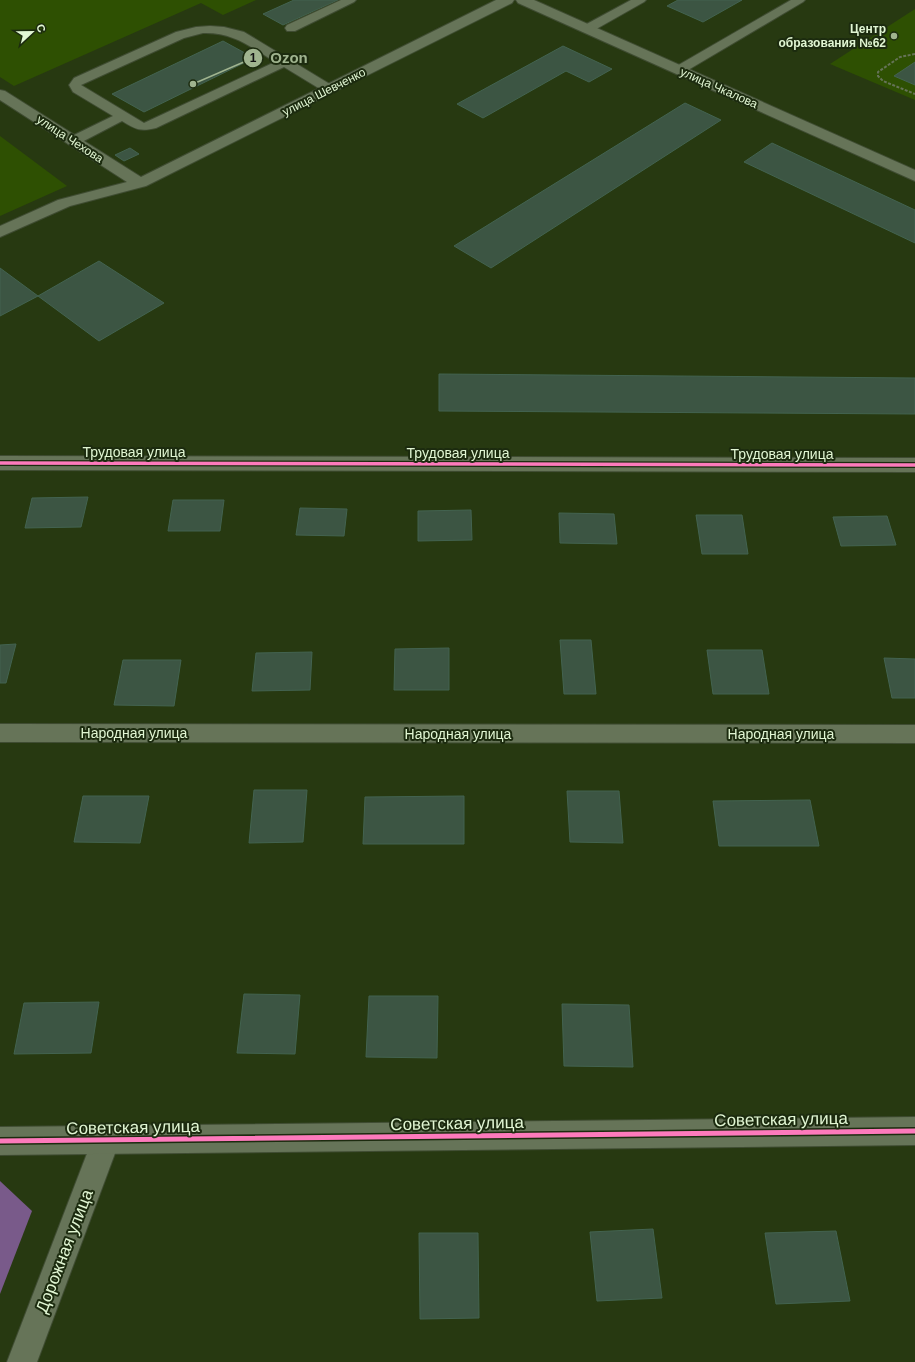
<svg xmlns="http://www.w3.org/2000/svg" width="915" height="1362" font-family="Arial,sans-serif">
  <rect width="100%" height="100%" fill="#273911"/>
  <g fill="#2e5002">
    <polygon points="0,0 256,0 223,15 201,3 14,86 0,77"/>
    <polygon points="915,9 915,100 830,64"/>
    <polygon points="0,136 67,186 0,216"/>
  </g>
  <polygon fill="#795a8a" points="0,1181 32,1211 0,1294"/>
  <g fill="#3c5543" stroke="#436350">
    <polygon points="294,0 338,0 283,25 263,14"/>
    <polygon points="678,0 742,0 703,22 667,6"/>
    <polygon points="223,41 254,58 144,112 112,94"/>
    <polygon points="563,46 612,69 589,82 566,71 483,118 457,104"/>
    <polygon points="915,62 915,85 894,76"/>
    <polygon points="685,103 721,120 491,268 454,246"/>
    <polygon points="772,143 915,210 915,243 744,162"/>
    <polygon points="130,148 139,154 124,161 115,155"/>
    <polygon points="99,261 164,303 99,341 38,296"/>
    <polygon points="0,268 38,296 0,316"/>
    <polygon points="439,374 915,378 915,414 439,411"/>
    <polygon points="88,497 81,527 25,528 32,498"/>
    <polygon points="173,500 224,500 220,531 168,531"/>
    <polygon points="300,508 347,509 344,536 296,535"/>
    <polygon points="471,510 472,540 418,541 418,511"/>
    <polygon points="559,513 614,514 617,544 560,543"/>
    <polygon points="696,515 742,515 748,554 702,554"/>
    <polygon points="887,516 896,545 841,546 833,517"/>
    <polygon points="560,640 591,640 596,694 564,694"/>
    <polygon points="16,644 6,683 0,683 0,645"/>
    <polygon points="449,648 449,690 394,690 395,649"/>
    <polygon points="707,650 762,650 769,694 713,694"/>
    <polygon points="312,652 310,690 252,691 256,653"/>
    <polygon points="884,658 915,659 915,698 892,698"/>
    <polygon points="123,660 181,660 174,706 114,705"/>
    <polygon points="254,790 307,790 303,842 249,843"/>
    <polygon points="567,791 619,791 623,843 570,842"/>
    <polygon points="83,796 149,796 140,843 74,842"/>
    <polygon points="464,796 464,844 363,844 365,797"/>
    <polygon points="810,800 819,846 719,846 713,801"/>
    <polygon points="244,994 300,995 295,1054 237,1053"/>
    <polygon points="369,996 438,996 437,1058 366,1057"/>
    <polygon points="99,1002 91,1053 14,1054 24,1003"/>
    <polygon points="562,1004 629,1005 633,1067 564,1066"/>
    <polygon points="653,1229 662,1298 597,1301 590,1232"/>
    <polygon points="836,1231 850,1301 776,1304 765,1233"/>
    <polygon points="419,1233 478,1233 479,1318 420,1319"/>
  </g>
  <g fill="none" stroke-linecap="round" stroke-linejoin="round">
    <g stroke="#3f4c32" stroke-width="2">
      <g id="service">
        <polygon points="341,0 356,0 354,2 295,31 287,31 285,28 287,25"/>
        <polygon points="631,0 646,0 644,2 591,32 583,32 581,29 583,26"/>
        <polygon points="791,0 805,0 803,2 683,73 675,73 673,70 675,67"/>
        <path d="M210 26 224 27 244 32 333 86 335 89 333 92H325L284 67 156 128C140 132 135 129 122 121L78 144H68L66 141 68 138 113 116 73 92 69 85 74 78 176 32 196 27ZM203 33C233 32 251 47 275 62L144 123 81 85 184 38Z"/>
      </g>
    </g>
    <g stroke="#3f4c32" stroke-width="2">
      <g id="minor">
        <polygon points="496,0 514,0 512,3 146,186 70,206 0,237 0,226 58,200 127,182 0,100 0,90 5,91 141,177"/>
        <polygon points="516,0 534,0 915,170 915,181 518,3"/>
        <polygon points="0,456 915,458 915,472 0,470"/>
        <polygon points="0,724 915,725 915,743 0,742"/>
        <polygon points="106,1126 116,1130 120,1140 37,1362 7,1362 96,1130"/>
      </g>
    </g>
    <g stroke="#3f4c32" stroke-width="2">
      <polygon id="tertiary" points="915,1117 915,1145 0,1155 0,1127"/>
    </g>
    <polyline stroke="#657357" stroke-width="2" stroke-dasharray="3 1.5" stroke-linecap="butt" points="915,54 900,57 878,72 878,76 883,81 915,94"/>
    <use href="#service" fill="#667458" fill-rule="evenodd"/>
    <use href="#minor" fill="#667458" fill-rule="evenodd"/>
    <use href="#tertiary" fill="#667458" fill-rule="evenodd"/>
    <g stroke="#1c2b0f" stroke-width="6">
      <polyline id="cycleway-far1" points="0,463 915,465"/>
    </g>
    <g stroke="#1c2b0f" stroke-width="8">
      <polyline id="cycleway" points="0,1141 915,1131"/>
    </g>
    <use href="#cycleway-far1" stroke="#fd7abc" stroke-width="3.5"/>
    <use href="#cycleway" stroke="#fd7abc" stroke-width="5"/>
  </g>
  <circle fill="#a0b48f" stroke="#1c2b0f" stroke-width="1.5" cx="894" cy="36" r="4"/>
  <g text-anchor="middle" stroke-width="4" stroke-linejoin="round" paint-order="stroke">
    <g font-size="12" font-weight="bold" fill="#e1f6d3" stroke="#1c2b0f" text-anchor="end">
      <text x="886" y="33">Центр<tspan x="886" dy="14">образования №62</tspan></text>
    </g>
    <g font-size="12" fill="#e1f6d3" stroke="#1c2b0f">
      <text transform="translate(719 88) rotate(24)" y="4">улица Чкалова</text>
      <text transform="translate(324 92) rotate(-27)" y="4">улица Шевченко</text>
      <text transform="translate(70 139) rotate(33)" y="4">улица Чехова</text>
    </g>
    <g font-size="14" fill="#e1f6d3" stroke="#1c2b0f">
      <text x="134" y="457">Трудовая улица</text>
      <text x="458" y="458">Трудовая улица</text>
      <text x="782" y="459">Трудовая улица</text>
      <text x="134" y="738">Народная улица</text>
      <text x="458" y="739">Народная улица</text>
      <text x="781" y="739">Народная улица</text>
    </g>
    <g font-size="17" fill="#e1f6d3" stroke="#1c2b0f">
      <text transform="translate(781 1119) rotate(-1)" y="6">Советская улица</text>
      <text transform="translate(457 1123) rotate(-1)" y="6">Советская улица</text>
      <text transform="translate(133 1127) rotate(-1)" y="6">Советская улица</text>
      <text transform="translate(64 1251) rotate(-69)" y="6">Дорожная улица</text>
    </g>
  </g>
  <path fill="none" stroke="#a0b48f" stroke-width="1.5" d="M193 84L253 58"/>
  <g fill="#a0b48f" stroke="#1c2b0f" stroke-width="1.5">
    <circle cx="193" cy="84" r="4"/>
    <circle cx="253" cy="58" r="10"/>
  </g>
  <g font-size="12" text-anchor="middle" font-weight="bold" fill="#111">
    <text x="253" y="62">1</text>
  </g>
  <g font-size="15" text-anchor="middle" font-weight="bold" fill="#a0b48f" stroke="#1c2b0f" stroke-width="4" stroke-linejoin="round" paint-order="stroke">
    <text x="289" y="63">Ozon</text>
  </g>
  <g transform="translate(32 32) rotate(68)" stroke="#1c2b0f" stroke-width="3" paint-order="stroke">
  <path d="M0-3L7 15L0 10L-7 15Z" fill="#e1f6d3"/>
  <text y="-6" font-size="11" font-weight="bold" text-anchor="middle" fill="#e1f6d3">С</text>
  </g>
</svg>
